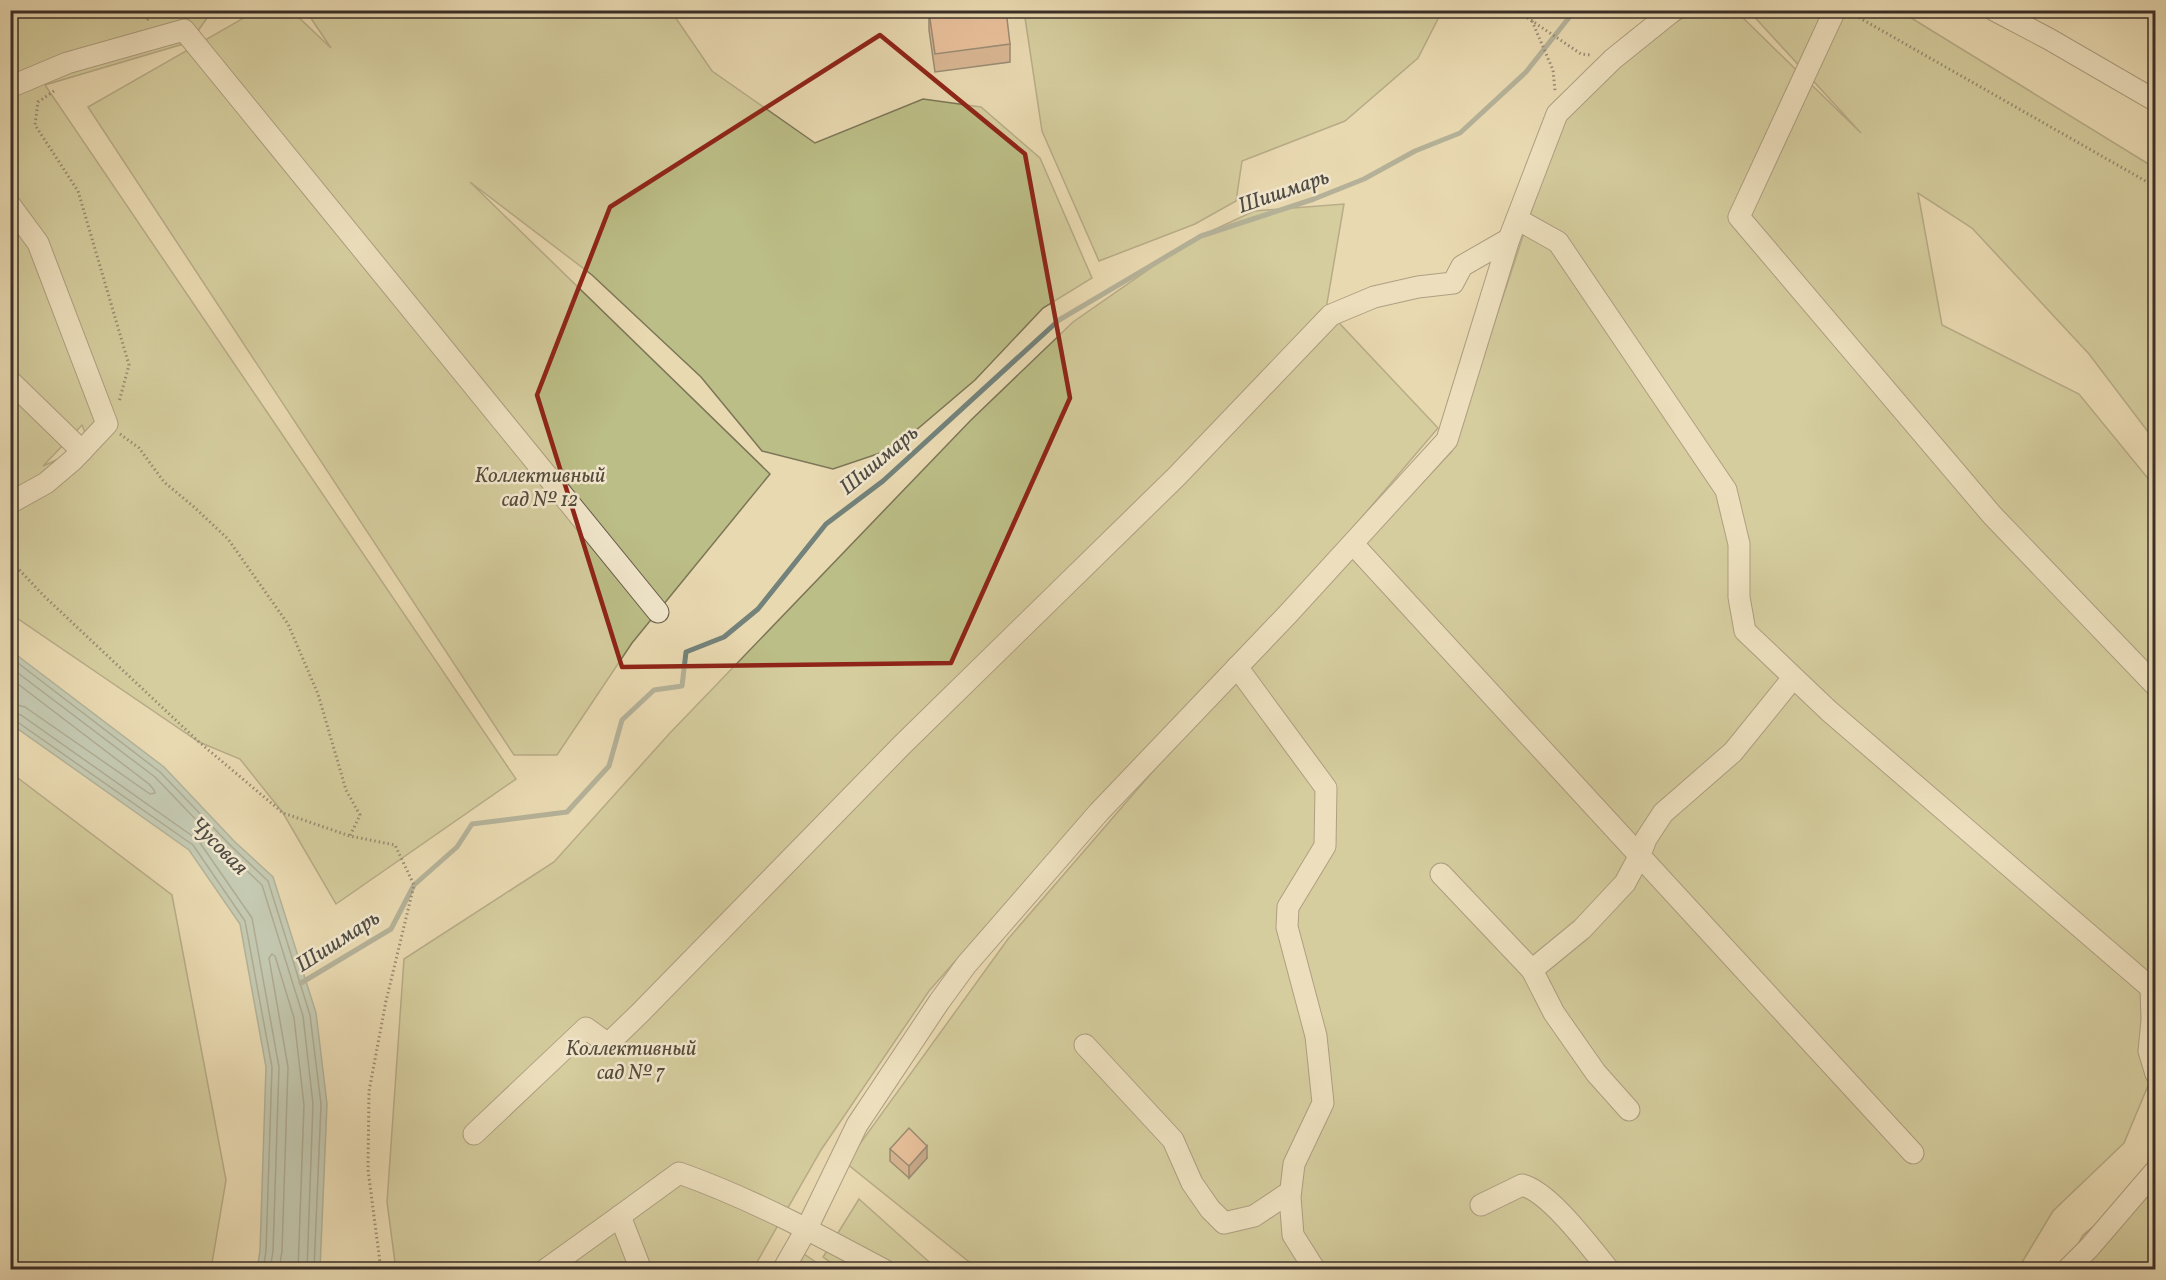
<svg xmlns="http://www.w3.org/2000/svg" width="2166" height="1280" font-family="Vollkorn,serif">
  <rect width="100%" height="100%" fill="#e9d9b1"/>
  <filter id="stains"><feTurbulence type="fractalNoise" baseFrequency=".00333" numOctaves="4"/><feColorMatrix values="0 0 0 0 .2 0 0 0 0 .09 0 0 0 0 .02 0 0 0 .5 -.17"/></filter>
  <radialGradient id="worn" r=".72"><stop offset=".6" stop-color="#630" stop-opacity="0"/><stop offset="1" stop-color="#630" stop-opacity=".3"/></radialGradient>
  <g fill="#bcbe87" stroke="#7c7658" stroke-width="1.5" fill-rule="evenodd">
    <path d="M11 11H212L190 42 45 85 516 779 336 904 283 813 240 759 199 742 11 614ZM82 425 90 445 43 466Z"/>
    <polygon points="256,11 292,11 331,48 306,11 671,11 712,71 815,143 923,99 981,107 1040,158 1092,278 1043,308 975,380 895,448 833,469 762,451 701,377 592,275 470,182 770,474 632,643 557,755 514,755 88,107"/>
    <polygon points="1024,11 1024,10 1442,11 1418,58 1345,121 1242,161 1236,201 1195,224 1099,261 1042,131"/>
    <polygon points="1694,11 1736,11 1861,133 1749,11 1900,11 2155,168 2155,441 2089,354 1972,228 1918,193 1942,325 2079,394 2155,487 2155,1069 2124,1143 2053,1211 2018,1269 978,1269 846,1163 1008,939 1173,748 1452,451 1562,118 1639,44"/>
    <polygon points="1344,204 1326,309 1438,428 1286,606 1092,806 929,991 821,1150 753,1269 396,1270 387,1202 404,959 554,862 669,734 971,420 1073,322 1188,242 1254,211"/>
    <polygon points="10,772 172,895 226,1180 211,1269 11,1269"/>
    <polygon points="2155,1177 2155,1269 2064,1270 2083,1235"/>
    <polygon points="859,1199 937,1269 840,1269 823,1257"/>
    <polygon points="804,1254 826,1269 796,1270"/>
  </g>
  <polygon fill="#99b9b3" stroke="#73827b" stroke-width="1.5" points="10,650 164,767 235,842 273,877 316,1013 327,1104 320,1269 257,1269 260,1251 266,1067 240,924 189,850 11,724"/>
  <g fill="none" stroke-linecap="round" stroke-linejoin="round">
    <g stroke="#6a746e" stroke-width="1.5">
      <polyline points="10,657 160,772 231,846 268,881 310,1015 321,1104 314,1270"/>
      <polyline points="10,667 155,777 226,851 262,885 303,1016 313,1104 307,1270"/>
      <polyline points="10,678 149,784 154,790 155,793 150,794 25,707 10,703"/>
      <polyline points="10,712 21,715 198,840 252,918 279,1067 273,1251 270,1270"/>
      <polyline points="10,720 16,721 193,845 245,921 272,1067 266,1251 263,1270"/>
      <polyline points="279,1270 282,1251 288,1067 269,958 272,954 275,956 294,1018 304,1105 298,1270"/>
    </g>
    <polyline stroke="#73827b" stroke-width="5" points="301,983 391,929 414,885 457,847 472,824 567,812 609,766 622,720 654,690 682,686 686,652 724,637 758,609 826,524 883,481 1059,320 1201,236 1314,199 1364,179 1415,151 1460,133 1526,72 1575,10"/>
    <g stroke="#665a4a" stroke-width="23">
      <g id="minor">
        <polyline points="1835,10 1739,217 1992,515 2156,686"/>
        <polyline points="1994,10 2049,39 2156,101"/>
        <polyline points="10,87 67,63 184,30 658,612"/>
        <polyline points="10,205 38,243 107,424 73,460 46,483 10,503"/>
        <polyline points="1517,219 1558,242 1726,490 1739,544 1739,597 1745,631 1829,711 2151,988 2152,1020 2149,1051 2156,1074"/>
        <polyline points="10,381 82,451"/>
        <polyline points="1353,544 1913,1153"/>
        <polyline points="1237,667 1326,788 1325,846 1288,907 1287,927 1316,1036 1323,1103 1294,1164 1290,1197 1293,1235 1315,1270"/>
        <polyline points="1441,874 1532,970 1554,1013 1596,1073 1629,1110"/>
        <polyline points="1532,970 1582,929 1625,883 1640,855 1646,839 1663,813 1733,752 1793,678"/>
        <polyline points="1085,1045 1173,1140 1192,1183 1210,1209 1224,1223 1254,1216 1290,1192"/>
        <polyline points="474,1134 586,1028 608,1044 639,1014 902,745 1177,476 1331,315 1374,297 1418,287 1453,283 1462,266 1509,239"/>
        <path d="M1481 1205 1522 1185C1550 1192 1590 1247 1609 1270"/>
        <polyline points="545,1270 620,1216"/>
        <path d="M641 1270 620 1216 679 1173C750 1198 817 1234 884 1270"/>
        <polyline points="783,1270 807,1228 857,1125 939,1002 966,965 1099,812 1288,614 1447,440 1509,239 1557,114 1613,59 1674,10"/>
        <polyline points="2067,1270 2089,1248 2156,1170"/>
      </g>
    </g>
    <g stroke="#3b2f28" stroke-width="3" stroke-dasharray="1.5 3" stroke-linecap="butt">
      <polyline points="1516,10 1581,54 1591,55"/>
      <polyline points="1851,13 2156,187"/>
      <polyline points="147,20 156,10"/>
      <polyline points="1532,21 1553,70 1555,91"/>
      <polyline points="54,91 38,102 35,125 78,191 129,365 119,402"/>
      <polyline points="120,434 139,448 164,482 194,507 228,539 288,624 318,694 346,790 360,815 350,836"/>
      <polyline points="10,560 44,596 199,742 283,813 350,836 395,845 414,885 386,1001 369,1091 368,1170 381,1270"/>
    </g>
    <use href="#minor" stroke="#f1e6cc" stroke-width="21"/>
  </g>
  <g fill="#c48a6d" stroke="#3b2f28" stroke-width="1.5">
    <polygon points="929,12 1010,44 1010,62 935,72 929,30"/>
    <polygon points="890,1149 927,1158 909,1178 890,1161"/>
  </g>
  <polygon fill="#a07059" stroke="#3b2f28" stroke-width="1.5" points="927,1146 927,1158 909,1178 909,1166"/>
  <g fill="#e4a07f" stroke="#3b2f28" stroke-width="1.5">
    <polygon points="940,10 1006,10 1010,44 935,54 929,12"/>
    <polygon points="909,1128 927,1146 909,1166 890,1149"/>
  </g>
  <path d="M0 0H2166V1280H0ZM880 35 1025 154 1070 398 951 663 622 667 537 395 610 207Z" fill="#e9d9b1" fill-opacity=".55" fill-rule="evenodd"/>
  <path fill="none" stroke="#8f2418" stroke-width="4.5" stroke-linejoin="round" d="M880 35 1025 154 1070 398 951 663 622 667 537 395 610 207Z"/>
  <g text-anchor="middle" stroke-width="5" stroke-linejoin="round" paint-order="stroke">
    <g font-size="21" font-style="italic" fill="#554c3b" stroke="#f1e6cc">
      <text x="540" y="482">Коллективный<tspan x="540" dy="24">сад № 12</tspan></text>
      <text x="631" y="1055">Коллективный<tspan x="631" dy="24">сад № 7</tspan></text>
    </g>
    <g font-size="22" font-style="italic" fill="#4e4b44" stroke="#f1e6cc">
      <text transform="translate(1283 190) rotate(-19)" y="8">Шишмарь</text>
      <text transform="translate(878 459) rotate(-40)" y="8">Шишмарь</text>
      <text transform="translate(220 845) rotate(45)" y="8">Чусовая</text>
      <text transform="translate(337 940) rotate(-33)" y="8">Шишмарь</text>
    </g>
  </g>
  <rect width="2166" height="1280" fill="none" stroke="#e9d9b1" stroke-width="36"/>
  <rect x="12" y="12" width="2142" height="1256" fill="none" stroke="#3b2f28" stroke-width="3"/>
  <rect x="18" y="18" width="2130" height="1244" fill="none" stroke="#3b2f28" stroke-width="1.5"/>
  <rect width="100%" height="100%" filter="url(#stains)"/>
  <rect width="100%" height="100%" fill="url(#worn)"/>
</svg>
